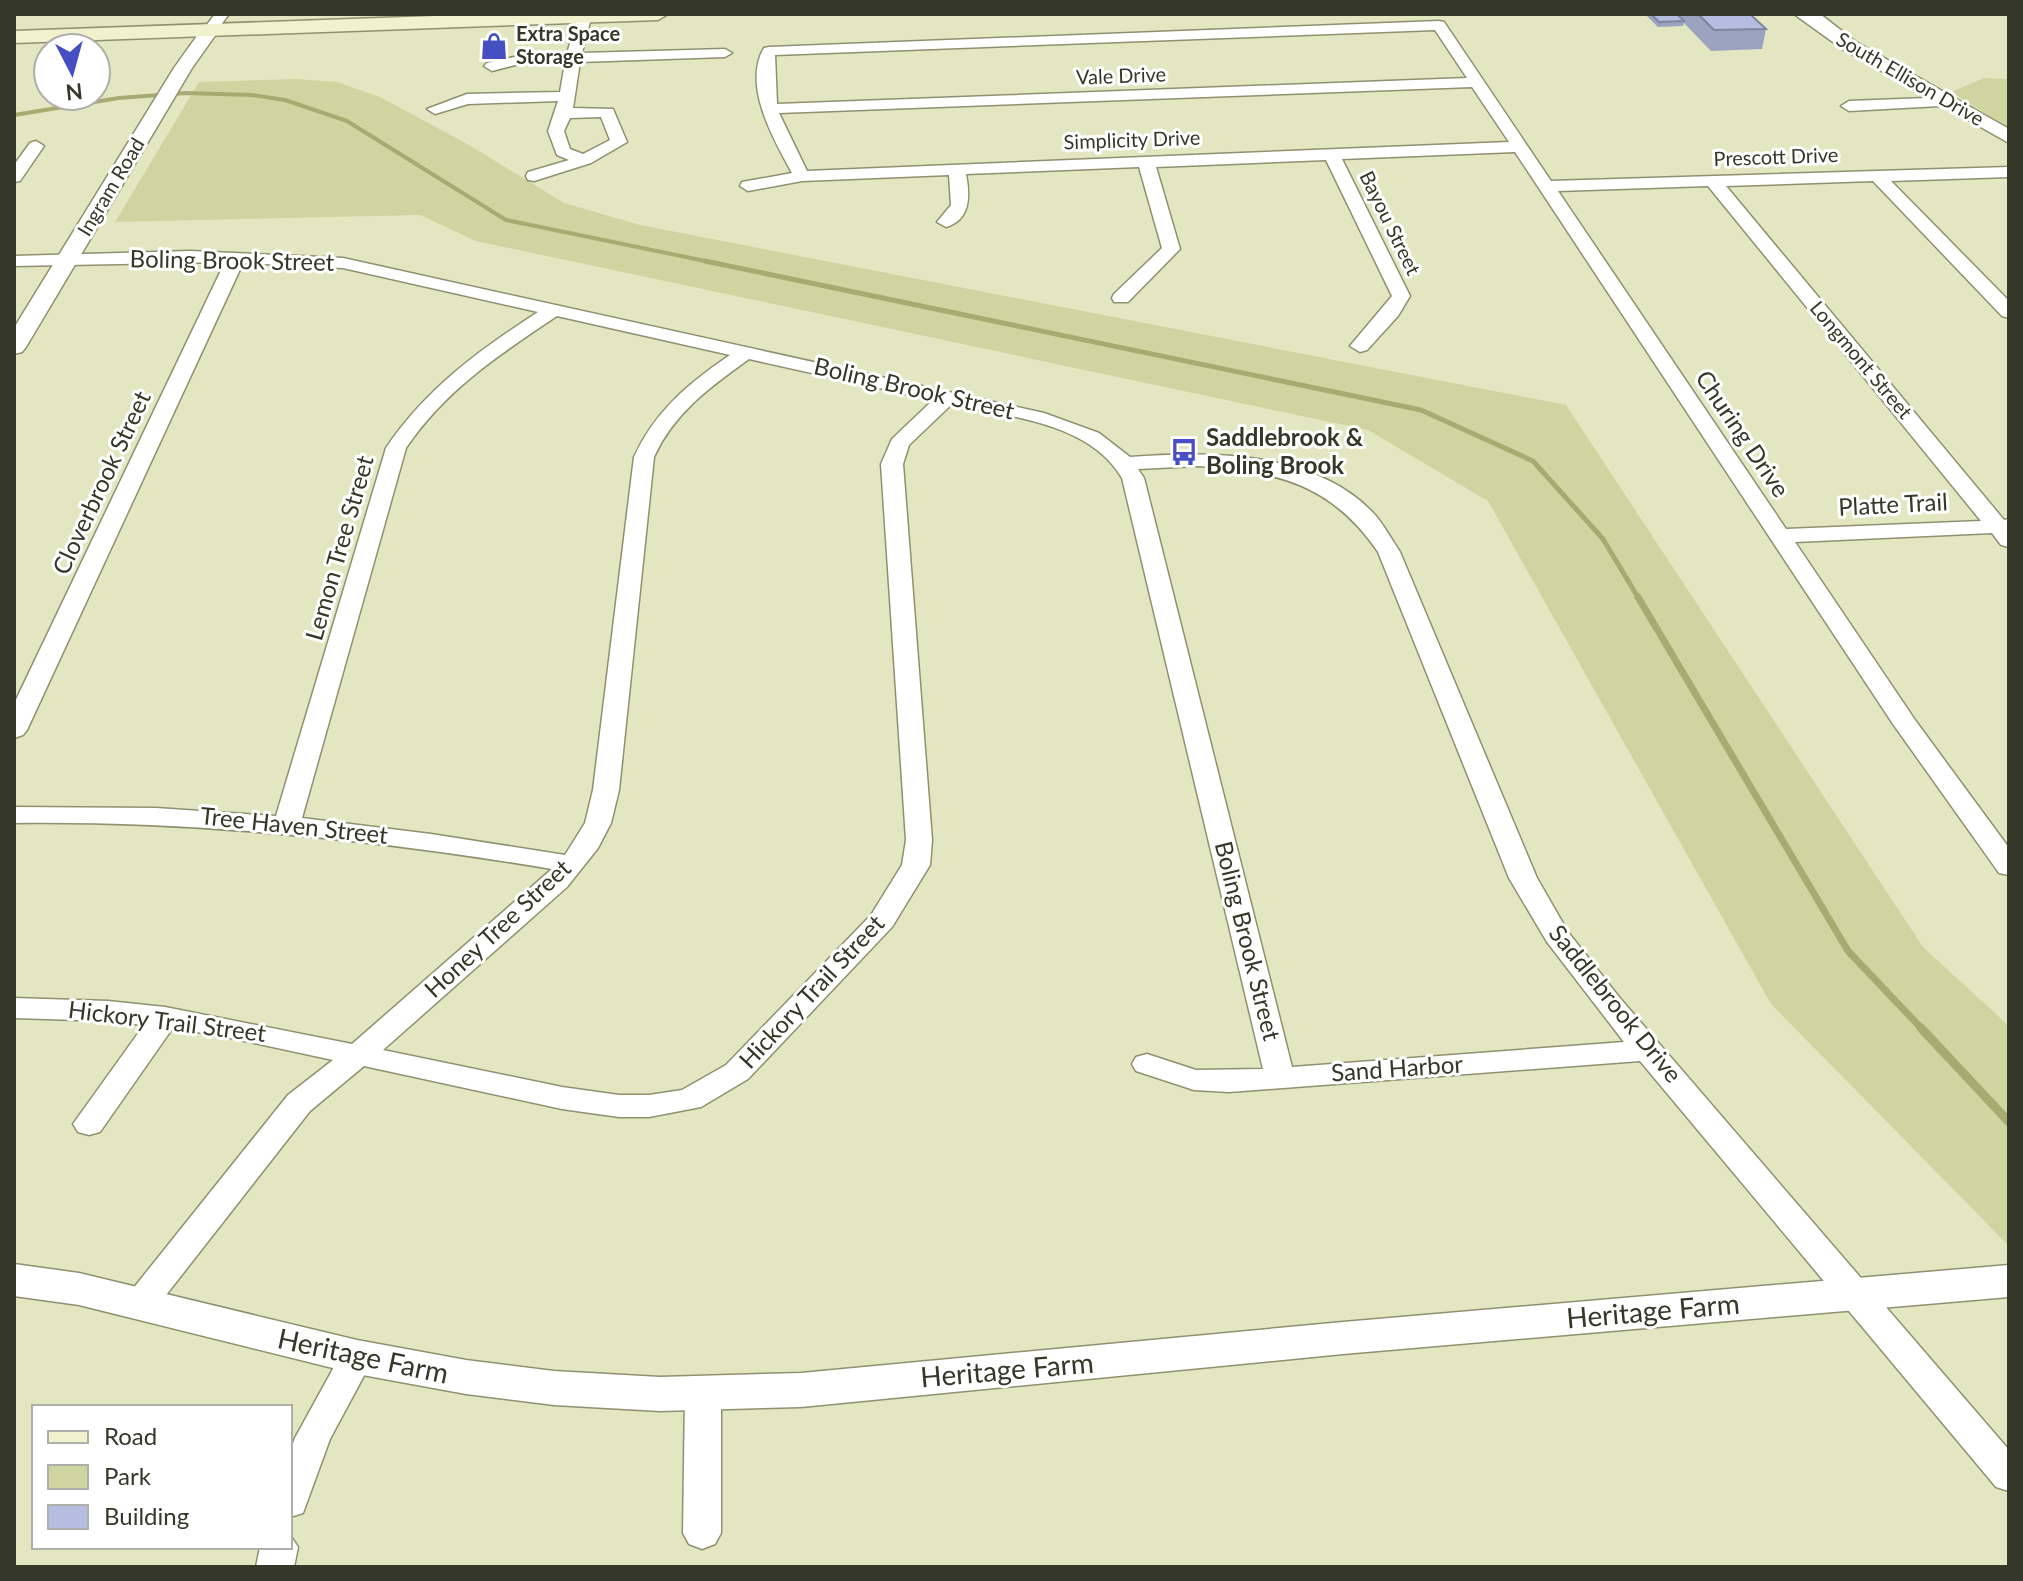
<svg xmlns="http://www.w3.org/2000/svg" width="2023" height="1581" font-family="Lato,sans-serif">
  <rect width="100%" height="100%" fill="#e2e7c1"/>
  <g fill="#cfd5a0">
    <polygon points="1984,78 2009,79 2009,128 1951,92"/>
    <polygon points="295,79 337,82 380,97 469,145 564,203 640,225 1566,405 1923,947 2009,1026 2009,1246 1771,1004 1488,501 1368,430 476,241 420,215 115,222 199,82"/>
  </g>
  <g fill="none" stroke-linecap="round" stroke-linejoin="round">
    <polyline stroke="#a6ac71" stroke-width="4" points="14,115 119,98 186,93 252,95 285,100 347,121 506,220 715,263"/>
    <polyline stroke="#a6ac71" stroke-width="5" points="705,261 1421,410 1533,461 1603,539 1639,599"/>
    <polyline stroke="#a6ac71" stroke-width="7" points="1638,597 1848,951 1923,1030"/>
    <polyline stroke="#a6ac71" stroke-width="9" points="1921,1028 2009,1122"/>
    <g stroke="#8e916f" stroke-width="3">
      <g id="minor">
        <polygon points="215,14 229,14 215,33 205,33 203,30"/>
        <path d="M578 14H592L582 53 725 49 732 53 725 57 580 62 573 108 613 109 627 142 591 163 534 181 528 180 526 176 528 172 569 160 557 155 548 131 558 101 468 104 435 114 427 109 467 94 560 92 565 63 519 64 492 71 484 66 487 63 519 56 567 54ZM601 117 610 140 583 154 570 149 564 131 570 118Z"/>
        <path d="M1439 21 1444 22 1551 181 2009 167V177L1891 181 2009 301V318L2002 316 1873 181 1726 186 2004 520 2009 519V547L2001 545 1992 533 1795 542 1915 720 2009 848V875L1999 873 1893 724 1515 152 1342 159 1410 296 1398 316 1367 350 1360 352 1350 346 1392 296 1326 160 1156 167 1180 249 1128 302H1114L1112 298 1114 294 1162 248 1139 167 966 174C970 195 971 220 946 227L937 222 951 205 949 175 802 181 748 191 740 186 742 182 792 173C774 140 742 85 764 48L769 47ZM1435 30 1467 78 777 104 775 55ZM1472 87 1509 142 807 171 779 113ZM1708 186 1981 521 1786 529 1558 191Z"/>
        <polygon points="1952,97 1960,102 1958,105 1849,111 1841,106 1849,101"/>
        <polygon points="36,141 44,146 20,181 14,182 14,165 30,143"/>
        <path d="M190 251 343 258 1044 413 1099 433 1130 457C1210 451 1317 450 1376 516 1385 527 1392 540 1400 552L1537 878 1568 932 1619 997 2009 1450V1491L1996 1487 1640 1061 1229 1092 1194 1090 1136 1071 1132 1064 1136 1057 1147 1054 1196 1070 1263 1069 1122 478C1089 422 1009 417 952 404L909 445 903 464 932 840 930 865 892 927 748 1079 701 1107 649 1117H619L562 1109 364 1066 310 1111 152 1313 140 1317 128 1313 123 1304 128 1295 288 1095 333 1060 212 1034 172 1029 100 1132 89 1135 78 1132 73 1124 144 1025 108 1021 14 1018V998L108 1001 165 1007 352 1044 552 869C373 839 196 821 14 823V807L156 808 276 816 386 448C426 389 478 351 538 312L343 268 243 263 27 730 23 735 14 738V704L225 262 14 266V256ZM557 316 730 355C689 383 655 411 634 457L593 790 585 823 565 855 431 834 302 818 406 448C445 390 500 354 557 316ZM749 359 933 400 892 439 881 464 906 840 902 865 871 915 726 1065 682 1090 649 1095H619L562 1087 383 1050 567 887 598 848 611 823 619 790 654 457C674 413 710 387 749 359ZM1198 466C1276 471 1332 484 1378 552L1509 878 1547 942 1624 1042 1292 1067 1144 478 1138 469Z"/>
        <polygon points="357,1344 369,1347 374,1357 330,1439 303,1513 290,1517 290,1452 295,1438 345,1347"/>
        <polygon points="703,1380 715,1384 721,1394 721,1533 715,1544 702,1549 689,1544 683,1533 685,1394 691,1384"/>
        <polygon points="290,1535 298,1547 294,1567 256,1567 260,1547 290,1547"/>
      </g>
    </g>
    <g stroke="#8e916f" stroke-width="3">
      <g id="tertiary">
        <polygon points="1794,14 1820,14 1856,42 2009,129 2009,143 1844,50"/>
        <polygon points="210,25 219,30 192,68 26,347 22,352 14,354 14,328 174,68 204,26"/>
        <polygon points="14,1264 79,1273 357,1340 466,1360 554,1371 660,1377 801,1373 1343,1322 2009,1265 2009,1297 1343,1354 801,1407 660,1411 554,1405 466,1394 357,1374 79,1305 14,1296"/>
      </g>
    </g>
    <g stroke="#8e916f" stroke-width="3">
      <polygon id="secondary" points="491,14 668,14 658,20 14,43 14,31"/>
    </g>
    <use href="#minor" fill="#fff" fill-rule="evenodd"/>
    <use href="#tertiary" fill="#fff" fill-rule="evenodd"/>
    <use href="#secondary" fill="#f0f2ce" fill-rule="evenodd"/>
  </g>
  <polygon fill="#9ca3c1" points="1645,14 1750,14 1766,29 1762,49 1711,51 1684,23 1683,26 1658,27"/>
  <g fill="#b5bde0" stroke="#7f849d" stroke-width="2">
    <polygon points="1651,14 1677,14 1684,21 1659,22"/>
    <polygon points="1698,14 1750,14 1766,29 1714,30"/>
  </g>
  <defs>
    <g id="shop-bare" transform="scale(2.16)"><path d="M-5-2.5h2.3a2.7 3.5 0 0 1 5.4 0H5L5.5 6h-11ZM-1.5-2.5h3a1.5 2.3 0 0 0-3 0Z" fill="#464ec3" stroke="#fff" stroke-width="2.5" paint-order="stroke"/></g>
    <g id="bus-bare" transform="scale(2.16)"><path d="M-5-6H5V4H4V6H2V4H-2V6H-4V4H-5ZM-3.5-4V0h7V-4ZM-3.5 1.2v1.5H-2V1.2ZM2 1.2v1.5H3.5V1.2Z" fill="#464ec3" stroke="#fff" stroke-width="2.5" paint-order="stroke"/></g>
  </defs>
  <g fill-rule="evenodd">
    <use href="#shop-bare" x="494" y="46"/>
    <use href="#bus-bare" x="1184" y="452"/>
  </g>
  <g text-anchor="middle" stroke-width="6" stroke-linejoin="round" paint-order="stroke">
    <g font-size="20" font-weight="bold" fill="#353728" stroke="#fff" text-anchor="start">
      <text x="516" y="41">Extra Space<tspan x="516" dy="23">Storage</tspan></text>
    </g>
    <g font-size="20" fill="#353728" stroke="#fff">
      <text transform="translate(1121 76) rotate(-2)" y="7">Vale Drive</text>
      <text transform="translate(1910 79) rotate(30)" y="7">South Ellison Drive</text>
      <text transform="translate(1132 140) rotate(-2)" y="7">Simplicity Drive</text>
      <text transform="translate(1776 157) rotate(-2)" y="7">Prescott Drive</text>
      <text transform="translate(111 187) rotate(-59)" y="7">Ingram Road</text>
      <text transform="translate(1390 223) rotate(64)" y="7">Bayou Street</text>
      <text transform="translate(1861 360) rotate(50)" y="7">Longmont Street</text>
    </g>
    <g font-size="24" fill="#353728" stroke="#fff">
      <text transform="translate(232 261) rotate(1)" y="8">Boling Brook Street</text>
      <text transform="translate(914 389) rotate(13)" y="8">Boling Brook Street</text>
      <text transform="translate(1742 434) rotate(56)" y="8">Churing Drive</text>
      <text transform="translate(102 483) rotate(-65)" y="8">Cloverbrook Street</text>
      <text transform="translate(1893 505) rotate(-3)" y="8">Platte Trail</text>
      <text transform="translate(340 548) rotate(-74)" y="8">Lemon Tree Street</text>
      <text transform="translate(294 826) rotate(6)" y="8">Tree Haven Street</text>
      <text transform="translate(498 929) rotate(-43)" y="8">Honey Tree Street</text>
      <text transform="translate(1247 941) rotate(76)" y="8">Boling Brook Street</text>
      <text transform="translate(812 992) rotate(-47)" y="8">Hickory Trail Street</text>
      <text transform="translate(1615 1004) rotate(51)" y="8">Saddlebrook Drive</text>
      <text transform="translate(167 1022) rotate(7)" y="8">Hickory Trail Street</text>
      <text transform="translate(1397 1069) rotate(-4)" y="8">Sand Harbor</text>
    </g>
    <g font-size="24" font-weight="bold" fill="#353728" stroke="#fff" text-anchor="start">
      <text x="1206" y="446">Saddlebrook &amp;<tspan x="1206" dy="28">Boling Brook</tspan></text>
    </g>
    <g font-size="28" fill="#353728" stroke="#fff">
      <text transform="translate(1653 1311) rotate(-5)" y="10">Heritage Farm</text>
      <text transform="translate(363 1356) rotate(12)" y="10">Heritage Farm</text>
      <text transform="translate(1007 1370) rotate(-5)" y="10">Heritage Farm</text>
    </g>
  </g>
  <rect width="2023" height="1581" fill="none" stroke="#353728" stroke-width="32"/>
  <rect x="32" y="1405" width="260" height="144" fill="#ffffff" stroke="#aeafa9" stroke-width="2"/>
  <rect x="48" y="1431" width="40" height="12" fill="#f0f2ce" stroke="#aeafa9" stroke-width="2"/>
  <text x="104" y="1445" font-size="24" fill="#353728">Road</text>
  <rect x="48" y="1465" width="40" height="24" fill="#cfd5a0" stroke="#aeafa9" stroke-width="2"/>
  <text x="104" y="1485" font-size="24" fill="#353728">Park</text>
  <rect x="48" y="1505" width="40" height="24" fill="#b5bde0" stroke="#aeafa9" stroke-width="2"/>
  <text x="104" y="1525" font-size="24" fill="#353728">Building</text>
  <g transform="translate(72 72) rotate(174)"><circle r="38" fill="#ffffff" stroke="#aeafa9" stroke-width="2"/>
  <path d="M0-6L14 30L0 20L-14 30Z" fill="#464ec3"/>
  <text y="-12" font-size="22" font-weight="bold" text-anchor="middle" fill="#353728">N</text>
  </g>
</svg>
